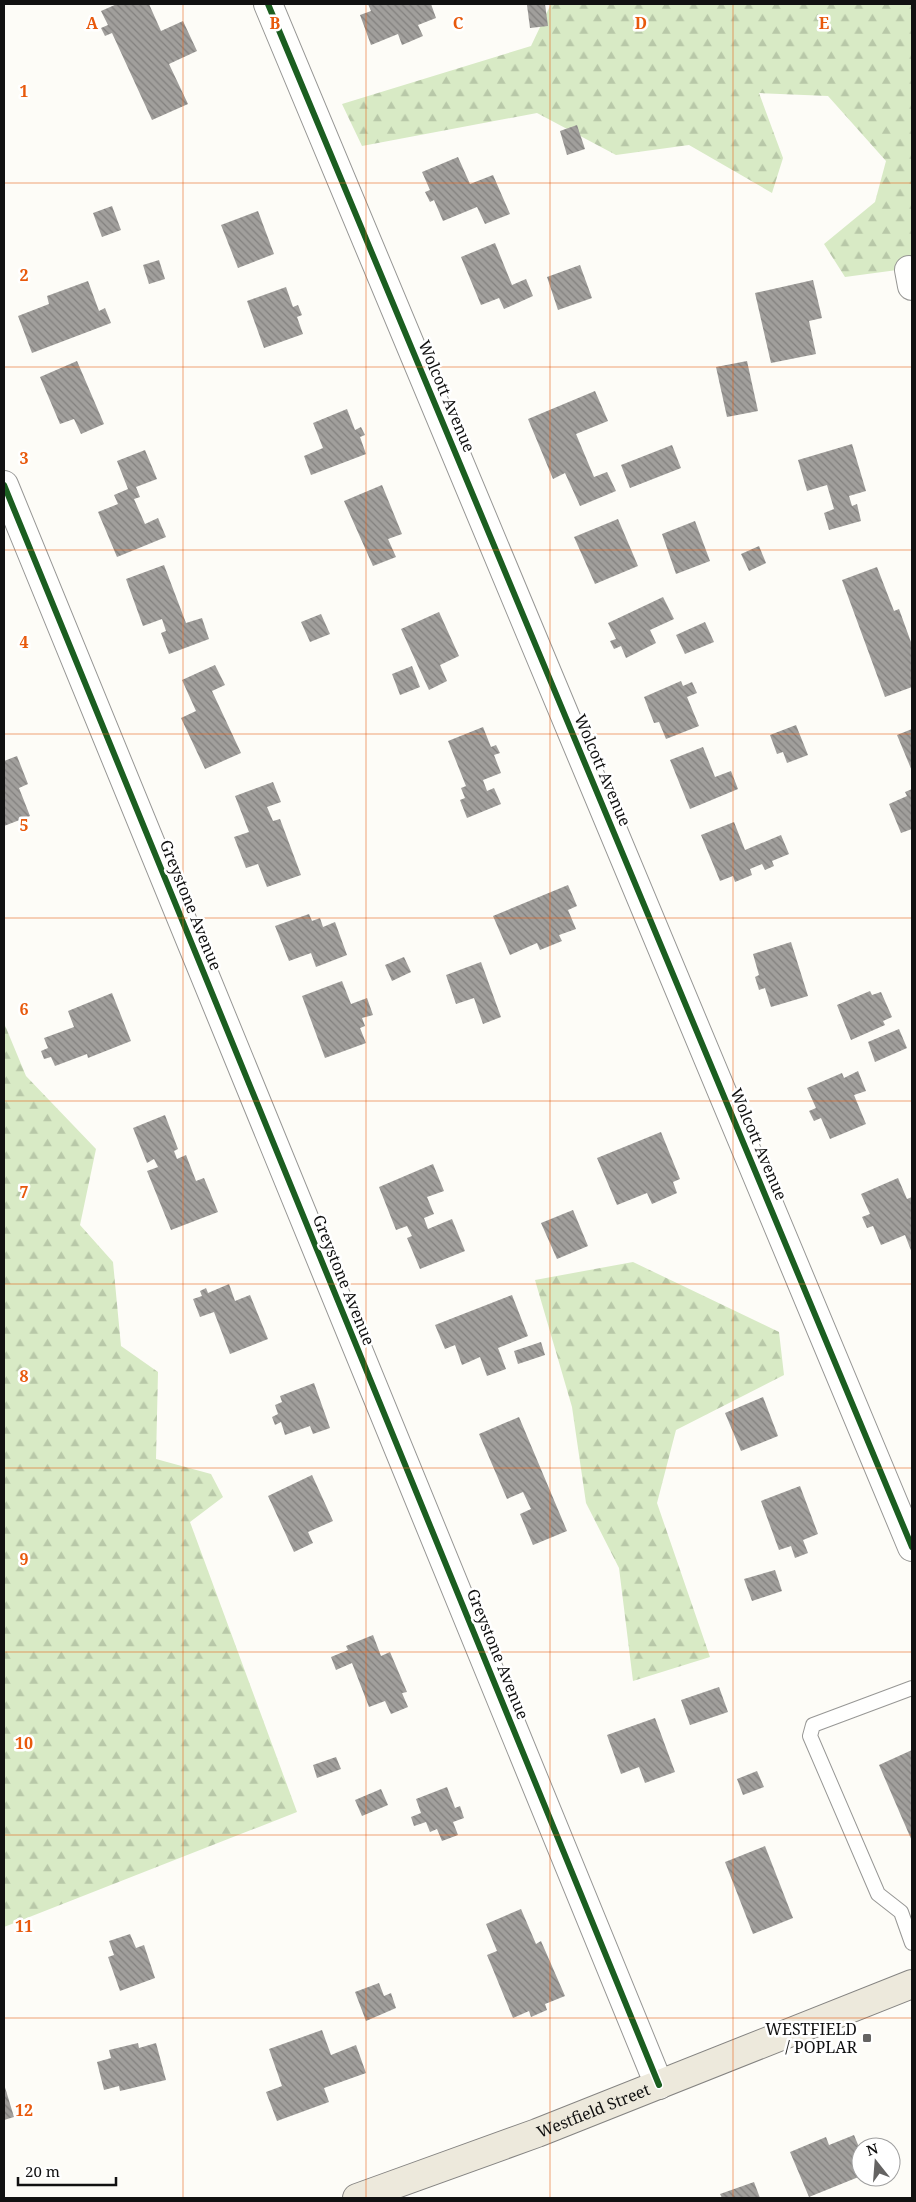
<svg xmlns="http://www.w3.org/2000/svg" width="916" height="2202" font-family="'Noto Serif',serif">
  <defs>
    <pattern id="forest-firs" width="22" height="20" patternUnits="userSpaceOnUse" patternTransform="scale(1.25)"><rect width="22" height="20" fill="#d8eac5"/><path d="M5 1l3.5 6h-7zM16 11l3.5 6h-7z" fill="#b8c8a8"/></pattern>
    <pattern id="building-back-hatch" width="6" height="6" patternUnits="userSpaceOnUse" patternTransform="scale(1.25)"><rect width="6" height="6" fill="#a19f9c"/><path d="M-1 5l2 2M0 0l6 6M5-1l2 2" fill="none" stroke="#82807e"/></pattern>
  </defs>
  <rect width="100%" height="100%" fill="#fdfcf7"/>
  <g fill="url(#forest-firs)">
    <polygon points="551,4 912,4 912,268 845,277 824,244 875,202 886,161 828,96 759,93 783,158 772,193 689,145 616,155 537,113 362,146 342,104 531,46"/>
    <polygon points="4,1023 26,1076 96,1149 80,1225 113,1262 121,1346 158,1372 156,1459 211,1474 223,1497 190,1522 297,1812 4,1927"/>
    <polygon points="633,1262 779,1332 784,1375 676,1430 657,1503 710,1657 633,1681 619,1568 586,1503 572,1407 535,1280"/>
  </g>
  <g fill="url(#building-back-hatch)">
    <polygon points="117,4 149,4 161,31 183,21 197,51 169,64 188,104 152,120 112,33 105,36 101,28 108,25 101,11"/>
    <polygon points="368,4 431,4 436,18 418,25 423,36 402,45 398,34 371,45 360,15 371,11"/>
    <polygon points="545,4 548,26 530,28 527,5"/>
    <polygon points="577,125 585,149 567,155 560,131"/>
    <polygon points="458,157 470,184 493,175 510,214 485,224 477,207 443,221 434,200 430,202 425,192 430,190 422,172"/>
    <polygon points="112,206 121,230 102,237 93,213"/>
    <polygon points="258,211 274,254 238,268 221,225"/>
    <polygon points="495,243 512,285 526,279 533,296 504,309 499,298 481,305 461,257"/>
    <polygon points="159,260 165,279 149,284 143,265"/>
    <polygon points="580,265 592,298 558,310 547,277"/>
    <polygon points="813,280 822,318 809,321 816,354 771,363 755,293"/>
    <polygon points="88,281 99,311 105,308 111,323 32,353 18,316 49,304 47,296"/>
    <polygon points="286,287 293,307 298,305 302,315 297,317 303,334 264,348 247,301"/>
    <polygon points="77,361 104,424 81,434 74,419 60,424 40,377"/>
    <polygon points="747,361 758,411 727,417 716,367"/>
    <polygon points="595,391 608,421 576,434 594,477 607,472 616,491 580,506 565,473 553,479 528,419"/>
    <polygon points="347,409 355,430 361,427 365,435 360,437 366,454 311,475 304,456 323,448 313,423"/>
    <polygon points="852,444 866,491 849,496 852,506 857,504 861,521 829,530 824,513 834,509 827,485 807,491 798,460"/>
    <polygon points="672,445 681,468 630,488 621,465"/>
    <polygon points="145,450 157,479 136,487 140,497 134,499 145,524 158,518 166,537 117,557 98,512 118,504 114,495 128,489 117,461"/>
    <polygon points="382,485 402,534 388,539 396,557 373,566 344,501"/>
    <polygon points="618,519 638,566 595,584 574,537"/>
    <polygon points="695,521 710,561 676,574 662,534"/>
    <polygon points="759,546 766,563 749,571 741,554"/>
    <polygon points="164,565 186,623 202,618 209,639 169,654 161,633 166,631 162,619 143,626 126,579"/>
    <polygon points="877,567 894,611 899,609 912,645 912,687 885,697 842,580"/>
    <polygon points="663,597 674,619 650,630 656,643 626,658 621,646 614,649 610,641 616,639 608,623"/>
    <polygon points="439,612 459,656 440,665 447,681 429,690 401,629"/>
    <polygon points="321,614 330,634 310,642 301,622"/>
    <polygon points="705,622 714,642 685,654 676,635"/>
    <polygon points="215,665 225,685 212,691 241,753 205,769 181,718 196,711 182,680"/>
    <polygon points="412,666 420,687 400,695 392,674"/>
    <polygon points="681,681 683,686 692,682 697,693 687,697 699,726 666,739 659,722 654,723 644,697"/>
    <polygon points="796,725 808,755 787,763 783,752 777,754 770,735"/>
    <polygon points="483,727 491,747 496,745 500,753 494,755 501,773 483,780 487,791 494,788 501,804 467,818 460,800 465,798 461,788 466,786 448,741"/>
    <polygon points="912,729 912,771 897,735"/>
    <polygon points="703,747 715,777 731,771 738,789 690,809 670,760"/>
    <polygon points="17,756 28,784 19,788 30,816 4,826 4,761"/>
    <polygon points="273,782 281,802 267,807 273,821 280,819 301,875 267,887 258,864 246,868 234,837 249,832 235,796"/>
    <polygon points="912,789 912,829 901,833 889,804 907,796 905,792"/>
    <polygon points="734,822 745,850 781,835 789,854 772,861 774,866 765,870 762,864 750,869 752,875 735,882 733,876 720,881 701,835"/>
    <polygon points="568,885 577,906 568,910 576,929 559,935 562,941 540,950 537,943 510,955 493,916"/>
    <polygon points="309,914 312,921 320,918 323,927 335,922 347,955 316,967 311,953 289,961 275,926"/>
    <polygon points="791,942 808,996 771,1007 765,988 759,990 755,977 759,975 753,954"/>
    <polygon points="404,957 411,972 392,981 385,965"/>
    <polygon points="481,962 501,1017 483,1024 474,998 456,1004 446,975"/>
    <polygon points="342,981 351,1004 367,998 373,1015 362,1018 365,1026 360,1028 366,1043 325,1058 302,996"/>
    <polygon points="870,991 872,995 881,992 892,1017 883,1021 885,1025 851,1040 837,1005"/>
    <polygon points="112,993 131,1041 88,1058 87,1054 55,1066 51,1057 44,1059 41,1051 48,1048 44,1038 74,1027 68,1011"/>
    <polygon points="899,1029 907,1048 875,1062 868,1042"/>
    <polygon points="858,1071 866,1091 854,1095 866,1124 830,1139 821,1118 814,1121 809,1111 816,1108 807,1088 842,1073 844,1078"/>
    <polygon points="165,1115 178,1149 174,1151 177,1159 186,1155 196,1181 204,1178 218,1212 171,1230 147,1171 158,1167 154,1159 147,1163 133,1128"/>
    <polygon points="661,1132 680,1179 673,1182 677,1193 652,1204 647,1193 617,1205 597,1158"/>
    <polygon points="433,1164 444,1191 427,1197 434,1214 424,1218 428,1229 452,1219 465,1251 420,1269 407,1238 412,1236 407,1226 396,1230 379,1187"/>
    <polygon points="898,1178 907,1199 912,1197 912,1253 905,1235 881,1245 873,1226 867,1228 862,1217 870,1214 861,1194"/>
    <polygon points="573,1210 588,1246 557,1259 541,1223"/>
    <polygon points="229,1284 235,1301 250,1295 268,1339 230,1354 214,1312 200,1317 193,1299 202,1296 200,1291 206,1288 208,1293"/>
    <polygon points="512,1295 528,1336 498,1348 506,1369 487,1376 480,1357 462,1365 455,1345 445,1349 435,1325"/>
    <polygon points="541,1342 545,1355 518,1364 514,1351"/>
    <polygon points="314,1383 330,1428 313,1434 310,1426 285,1435 281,1422 275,1425 272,1417 278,1414 275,1405 282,1402 280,1396"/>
    <polygon points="763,1397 778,1436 741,1451 725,1413"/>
    <polygon points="519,1417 567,1531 533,1545 520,1514 531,1509 523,1492 507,1499 479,1434"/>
    <polygon points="312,1475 333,1521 308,1532 313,1543 294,1552 268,1496"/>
    <polygon points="800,1486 818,1534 803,1540 808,1553 795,1558 791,1546 779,1550 761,1501"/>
    <polygon points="775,1570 782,1591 752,1601 744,1579"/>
    <polygon points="373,1635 381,1656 390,1652 407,1692 402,1693 408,1707 391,1714 385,1701 369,1707 352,1663 336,1670 331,1657 348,1650 346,1646"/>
    <polygon points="719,1687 728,1712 690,1725 681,1700"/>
    <polygon points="655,1718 675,1772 645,1783 639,1767 621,1774 607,1735"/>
    <polygon points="912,1750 912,1841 879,1765"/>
    <polygon points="336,1757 341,1769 317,1778 313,1765"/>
    <polygon points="757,1771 764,1787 743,1795 737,1779"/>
    <polygon points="447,1787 455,1808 460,1806 464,1818 453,1822 458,1835 442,1841 437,1829 430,1832 426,1822 414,1826 411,1817 421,1813 416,1799"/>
    <polygon points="381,1789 388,1805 362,1816 355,1800"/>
    <polygon points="765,1846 793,1918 753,1934 725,1862"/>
    <polygon points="521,1909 536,1944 541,1941 565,1996 545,2004 547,2010 531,2017 529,2011 513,2018 487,1955 497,1951 486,1924"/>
    <polygon points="130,1934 136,1948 144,1945 155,1978 120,1991 108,1957 114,1955 109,1941"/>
    <polygon points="379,1983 384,1996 391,1993 396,2008 366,2021 355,1992"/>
    <polygon points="322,2030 331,2055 356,2045 366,2073 324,2088 329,2102 277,2121 266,2092 282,2086 269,2049"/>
    <polygon points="138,2043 139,2048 156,2043 166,2080 120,2091 119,2086 104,2090 97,2062 111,2058 109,2050"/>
    <polygon points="4,2084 14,2117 4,2120"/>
    <polygon points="854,2135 861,2152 861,2176 809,2197 790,2152 826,2137 829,2145"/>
    <polygon points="754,2182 760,2198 722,2198 720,2194"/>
  </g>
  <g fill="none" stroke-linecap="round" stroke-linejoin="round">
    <g stroke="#979795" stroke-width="16">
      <polyline id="service" points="912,1688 813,1725 810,1736 878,1894 901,1912 912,1943"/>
    </g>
    <g stroke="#979795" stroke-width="30">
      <g id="minor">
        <polyline points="268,4 912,1547"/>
        <polyline points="909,270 912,286"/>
        <polyline points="4,485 659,2085"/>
      </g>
    </g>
    <g stroke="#858482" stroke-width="30">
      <g id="primary">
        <path id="s1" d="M357 2198 537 2133 912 1984"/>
      </g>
    </g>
    <use href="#service" stroke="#fffffe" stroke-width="14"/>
    <use href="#minor" stroke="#fffffe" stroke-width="28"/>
    <use href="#primary" stroke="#ede9dc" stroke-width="28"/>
    <g stroke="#fff" stroke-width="9">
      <g id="cycleway">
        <polyline points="268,4 912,1547"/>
        <polyline points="4,485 659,2085"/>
      </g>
    </g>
    <use href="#cycleway" stroke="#1b5e20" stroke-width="6"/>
  </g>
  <path fill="none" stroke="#e8590c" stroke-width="1" stroke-opacity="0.55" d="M183 4V2198M366 4V2198M550 4V2198M733 4V2198M4 183H912M4 367H912M4 550H912M4 734H912M4 918H912M4 1101H912M4 1284H912M4 1468H912M4 1652H912M4 1835H912M4 2018H912"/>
  <rect fill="#646362" stroke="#fff" stroke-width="2" x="862" y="2033" width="10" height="10" rx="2.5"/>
  <g text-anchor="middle" stroke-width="5" stroke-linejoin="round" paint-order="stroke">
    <g font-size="16" fill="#111" stroke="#fff">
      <text transform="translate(447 396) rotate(67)" y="6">Wolcott Avenue</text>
      <text transform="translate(603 770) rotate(67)" y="6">Wolcott Avenue</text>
      <text transform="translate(191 905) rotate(68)" y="6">Greystone Avenue</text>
      <text transform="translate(759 1144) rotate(67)" y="6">Wolcott Avenue</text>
      <text transform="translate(344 1280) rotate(68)" y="6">Greystone Avenue</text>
      <text transform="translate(498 1654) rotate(68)" y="6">Greystone Avenue</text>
      <text dy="6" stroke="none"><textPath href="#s1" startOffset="252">Westfield Street</textPath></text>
    </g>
    <g font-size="16" fill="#111" stroke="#fff" text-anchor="end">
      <text x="857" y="2035">WESTFIELD<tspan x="857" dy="18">/ POPLAR</tspan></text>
    </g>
  </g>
  <g font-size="16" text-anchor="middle" font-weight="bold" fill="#e8590c" stroke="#fff" stroke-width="5" stroke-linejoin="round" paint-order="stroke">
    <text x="92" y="29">A</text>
    <text x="275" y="29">B</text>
    <text x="458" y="29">C</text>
    <text x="641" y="29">D</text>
    <text x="824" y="29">E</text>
    <text x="24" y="97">1</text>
    <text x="24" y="281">2</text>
    <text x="24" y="464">3</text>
    <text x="24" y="648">4</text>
    <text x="24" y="831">5</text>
    <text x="24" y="1015">6</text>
    <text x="24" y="1198">7</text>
    <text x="24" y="1382">8</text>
    <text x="24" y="1565">9</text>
    <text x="24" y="1749">10</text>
    <text x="24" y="1932">11</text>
    <text x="24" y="2116">12</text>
  </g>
  <rect width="916" height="2202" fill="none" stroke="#111111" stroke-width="10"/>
  <g transform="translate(876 2162) rotate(343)"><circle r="24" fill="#ffffff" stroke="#a0a0a0"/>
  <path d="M0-4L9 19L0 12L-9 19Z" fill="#646362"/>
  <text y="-8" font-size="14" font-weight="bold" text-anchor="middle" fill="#111111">N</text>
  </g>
  <path d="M18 2177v8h98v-8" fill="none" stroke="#111111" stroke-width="2.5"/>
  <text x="25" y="2177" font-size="15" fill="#111111" stroke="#ffffff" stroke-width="4" paint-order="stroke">20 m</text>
</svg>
